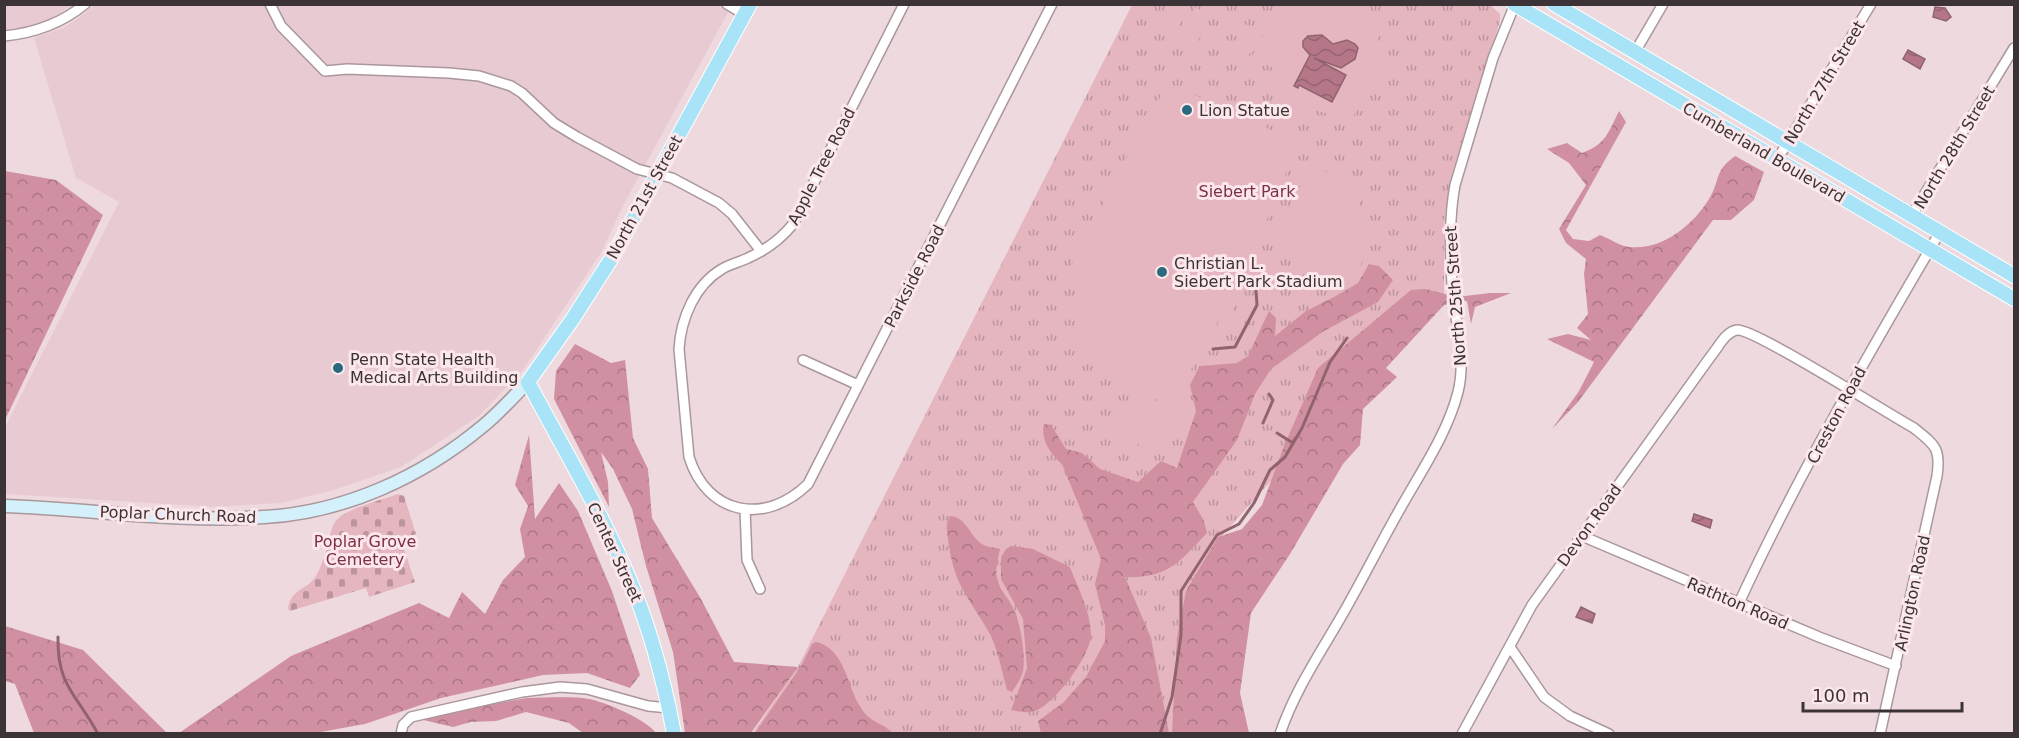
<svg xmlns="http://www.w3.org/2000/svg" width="2019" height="738" font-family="'DejaVu Sans',sans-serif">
  <defs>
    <pattern id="grass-tufts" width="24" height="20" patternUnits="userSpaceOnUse" patternTransform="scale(1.5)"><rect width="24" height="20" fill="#e5b5c0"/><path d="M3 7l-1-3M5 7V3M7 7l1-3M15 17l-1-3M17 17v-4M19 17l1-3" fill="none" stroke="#bb949d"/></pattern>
    <pattern id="forest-crowns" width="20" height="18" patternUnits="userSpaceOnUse" patternTransform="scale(1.5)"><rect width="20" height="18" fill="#d090a1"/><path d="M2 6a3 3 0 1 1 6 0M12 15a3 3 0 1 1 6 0" fill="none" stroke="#aa7684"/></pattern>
    <pattern id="cemetery-stones" width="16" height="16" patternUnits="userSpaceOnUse" patternTransform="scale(1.5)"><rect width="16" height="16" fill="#e5b5c0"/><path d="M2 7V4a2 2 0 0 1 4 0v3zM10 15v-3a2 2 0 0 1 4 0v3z" fill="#bb949d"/></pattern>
    <pattern id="water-waves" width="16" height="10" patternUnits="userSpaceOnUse" patternTransform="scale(1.5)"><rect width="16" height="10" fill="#b57788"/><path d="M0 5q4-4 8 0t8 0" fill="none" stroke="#946270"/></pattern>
  </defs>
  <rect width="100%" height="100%" fill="#eedade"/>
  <g fill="#e8cbd2">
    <polygon points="5,4 72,4 72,5 50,19 29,26 5,30"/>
    <polygon points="94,5 732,5 623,206 602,251 523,370 479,416 401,467 331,491 281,503 214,507 5,494 4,429 119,202 76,178 34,38 63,28 80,17"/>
  </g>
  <polygon fill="url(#grass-tufts)" points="1489,4 1500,14 1500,21 1451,177 1444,223 1444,299 1287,463 1220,538 1189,733 752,734 799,665 1132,5"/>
  <g fill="url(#forest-crowns)">
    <path d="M1619 111 1626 122 1566 230 1573 239 1589 241 1600 235C1609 238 1621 247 1630 247 1663 250 1693 225 1709 199 1721 180 1713 172 1735 156L1764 172 1754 200 1731 220H1713L1578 402 1552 429 1579 391 1594 362 1547 339 1568 334 1591 340 1577 328 1588 314 1584 274 1586 259 1566 243 1559 229 1586 185 1569 163 1547 149 1567 143 1582 153C1606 144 1608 133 1619 111Z"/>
    <polygon points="5,171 56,180 103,215 5,420"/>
    <path d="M1369 264 1379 266 1393 280 1378 302 1324 331 1271 369 1255 394 1237 440 1193 502 1204 521 1207 533C1180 561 1168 579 1125 577L1151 638 1169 733H1041L1038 721 1064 702 1086 677 1105 641V625L1095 584 1101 559 1062 464C1051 455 1040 439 1044 424L1051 425 1066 449 1082 453 1100 469 1138 482 1161 461 1177 468 1196 411 1190 385 1200 366 1237 363 1248 356 1269 311 1276 318 1275 336 1306 311 1334 297 1358 283Z"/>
    <polygon points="1425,289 1446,294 1448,298 1490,293 1511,293 1475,307 1471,324 1467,301 1444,305 1386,368 1397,377 1363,409 1360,445 1343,464 1290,554 1251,613 1240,693 1249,733 1172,734 1177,638 1186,591 1218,537 1242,529 1262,505 1284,446 1318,368 1411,290"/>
    <polygon points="575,344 611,363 625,360 633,438 648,469 652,518 701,599 734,662 798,667 751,733 685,733 673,652 646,566 632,509 613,469 601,452 608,482 609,507 554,399 556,371"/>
    <polygon points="529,435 535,519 559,483 578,511 612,591 640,675 630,688 587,673 543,675 441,698 365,724 315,733 179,733 291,656 419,603 449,618 462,592 485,614 503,580 525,557 520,529 528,506 515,485"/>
    <path d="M950 516C968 518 969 536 982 544 988 548 994 547 1000 549 998 560 994 569 998 581 1000 591 1008 597 1012 606 1020 619 1026 655 1023 671 1021 679 1016 686 1012 692L1007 690C1002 672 999 654 991 636 982 619 971 605 962 588 954 574 950 555 948 539 947 531 945 523 950 516Z"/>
    <path d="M1011 546 1033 549 1070 567C1078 588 1090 610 1091 634 1091 655 1057 700 1039 709 1031 714 1020 712 1011 710L1027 668 1023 619 1001 579V557L1006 549Z"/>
    <polygon points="5,626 83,650 167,733 34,733 15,684 5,681"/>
    <path d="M816 642C845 648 847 687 861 708 869 722 883 723 893 733H755L801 666 812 644Z"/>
    <path d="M527 698C546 698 571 696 589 699 606 702 647 720 656 733H583L569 723 526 712 496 721 471 722 453 727 419 719 451 711Z"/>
  </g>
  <path fill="url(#cemetery-stones)" d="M398 494 404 496 416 534 401 540 415 582 369 597 366 588 290 611 288 609C291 589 304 591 314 579 322 567 325 553 329 540 330 534 332 527 335 522 343 509 382 500 398 494Z"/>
  <g fill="#e5b5c0">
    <path d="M1351 4 1378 23 1380 35 1373 51 1391 61 1380 79 1374 83 1365 102 1348 121C1327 111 1262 102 1273 68L1252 56 1281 5Z"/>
    <polygon points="1170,5 1190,5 1173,38 1157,30"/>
    <polygon points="1195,7 1211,15 1194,49 1178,41"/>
    <polygon points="1245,24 1261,32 1246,60 1230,51"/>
    <path d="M1185 91 1239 114 1243 113 1250 117 1253 121 1293 141 1296 153 1278 189 1275 204 1252 248 1253 253 1250 258 1258 262 1225 325 1218 321 1216 327 1213 326 1173 405 1184 411 1163 449 1157 446 1154 452 1114 432 1134 391 1157 402 1139 439 1159 401 1135 388 1125 385 1123 389C1081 366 1065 331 1085 286L1073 280 1074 276 1070 273 1072 270 1070 268 1154 105C1161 95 1171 90 1183 94Z"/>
    <polygon points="1311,163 1338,179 1357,198 1368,224 1367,249 1355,280 1348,285 1282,250 1276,236"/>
  </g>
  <g fill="url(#water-waves)" stroke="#90636f" stroke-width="1.5">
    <polygon points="1935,7 1945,8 1951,17 1946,21 1933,17"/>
    <polygon points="1322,35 1333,44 1347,40 1355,44 1358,48 1355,59 1341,68 1314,58 1346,75 1332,102 1299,85 1298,88 1294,86 1310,55 1303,47 1303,41 1308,36"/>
    <polygon points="1908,50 1925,59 1920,69 1903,59"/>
    <polygon points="1694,514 1712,520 1710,528 1692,521"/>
    <polygon points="1581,607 1595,614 1592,623 1576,617"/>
  </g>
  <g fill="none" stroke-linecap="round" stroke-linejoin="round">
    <g stroke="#90636f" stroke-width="3">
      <polyline points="1213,349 1235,347 1257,305 1256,291"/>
      <polyline points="1263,423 1273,400 1269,394"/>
      <polyline points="1277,433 1293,443"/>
      <path d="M58 637C57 687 77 694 98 734"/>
      <polyline points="1160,734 1172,697 1181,635 1181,591 1217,535 1239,524 1254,503 1270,470 1285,457 1302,428 1330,362 1347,338"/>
    </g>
    <g stroke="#aa979b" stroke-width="12">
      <g id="street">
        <polyline points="270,4 281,26 325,71 347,69 449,73 479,76 511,86 522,93 554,123 577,137 637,169 672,178 719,203 732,214 761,251"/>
        <polyline points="727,4 744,14"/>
        <path d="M904 4 793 224C781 239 766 250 748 258 740 262 730 264 722 269 695 285 681 318 679 349L689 457C707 515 765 526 808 484L1052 4"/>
        <path d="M4 36C35 33 61 24 85 4"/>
        <polyline points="1635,52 1663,4"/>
        <polyline points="1777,160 1871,4"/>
        <polyline points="1912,215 2014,48"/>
        <polyline points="803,360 858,385"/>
        <polyline points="745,509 747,560 760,589"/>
        <polyline points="1582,536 1819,637 1896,666"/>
        <path d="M1739 603C1798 475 1869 353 1940 232"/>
        <polyline points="1510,647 1544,697 1570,716 1609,734"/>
        <polyline points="401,734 403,725 411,717 522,692 560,687 587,689 648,706 669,708"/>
        <path d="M1280 734C1294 692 1319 655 1341 617 1363 579 1382 540 1404 502 1424 467 1448 431 1458 392 1467 356 1454 320 1452 284 1450 251 1449 218 1455 185L1493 58 1515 4"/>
        <path d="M1462 734 1532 605 1711 356C1718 348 1725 332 1737 330 1754 328 1888 414 1914 428 1935 445 1941 448 1937 476L1880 734"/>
      </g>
    </g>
    <g stroke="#aa979b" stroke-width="15">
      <path id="secondary" d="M4 506C91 509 177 523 264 517 343 513 422 477 483 426 499 413 513 397 528 382"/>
    </g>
    <g stroke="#fff" stroke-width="16">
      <g id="primary">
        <polyline points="1514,4 2014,299"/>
        <polyline points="1554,4 2014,276"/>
        <path d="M674 734C664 680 650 627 628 576 600 509 562 446 528 382L572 320 613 256 750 4"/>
      </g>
    </g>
    <use href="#street" stroke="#fff" stroke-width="9"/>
    <use href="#secondary" stroke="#d4f1fb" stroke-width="12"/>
    <use href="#primary" stroke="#a8e3f7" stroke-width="14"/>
  </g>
  <g fill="#296a7e" stroke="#fce7eb" stroke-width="2">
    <circle cx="1187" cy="110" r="6"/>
    <circle cx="1162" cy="272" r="6"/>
    <circle cx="338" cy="368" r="6"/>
  </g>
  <g text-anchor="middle" stroke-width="6" stroke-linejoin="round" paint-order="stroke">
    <g font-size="16" fill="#3b3335" stroke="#fce7eb">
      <text transform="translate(1824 82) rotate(-59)" y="6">North 27th Street</text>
      <text transform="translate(1954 147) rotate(-59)" y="6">North 28th Street</text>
      <text transform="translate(1764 152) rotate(30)" y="6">Cumberland Boulevard</text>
      <text transform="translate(821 166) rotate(-63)" y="6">Apple Tree Road</text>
      <text transform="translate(644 197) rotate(-61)" y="6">North 21st Street</text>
      <text transform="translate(914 276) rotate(-63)" y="6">Parkside Road</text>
      <text transform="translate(1455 296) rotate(-94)" y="6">North 25th Street</text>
      <text transform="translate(1836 415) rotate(-62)" y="6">Creston Road</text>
      <text transform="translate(178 514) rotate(2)" y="6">Poplar Church Road</text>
      <text transform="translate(1589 525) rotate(-54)" y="6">Devon Road</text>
      <text transform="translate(615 552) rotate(65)" y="6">Center Street</text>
      <text transform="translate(1912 593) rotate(-78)" y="6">Arlington Road</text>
      <text transform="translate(1738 603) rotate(23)" y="6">Rathton Road</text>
    </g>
    <g font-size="16" fill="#3b3335" stroke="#fce7eb" text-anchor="start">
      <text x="1199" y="116">Lion Statue</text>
      <text x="1174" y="269">Christian L.<tspan x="1174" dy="18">Siebert Park Stadium</tspan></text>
      <text x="350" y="365">Penn State Health<tspan x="350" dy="18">Medical Arts Building</tspan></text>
    </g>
    <g font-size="16" fill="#7c2f48" stroke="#fce7eb">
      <text x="1247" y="197">Siebert Park</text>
      <text x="365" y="547">Poplar Grove<tspan x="365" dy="18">Cemetery</tspan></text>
    </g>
  </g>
  <rect width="2019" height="738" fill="none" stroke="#3b3335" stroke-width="12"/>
  <path d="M1803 702v9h159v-9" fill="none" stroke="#3b3335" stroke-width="3"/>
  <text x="1812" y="702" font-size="18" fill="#3b3335" stroke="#fce7eb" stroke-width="4.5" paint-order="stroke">100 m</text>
</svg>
